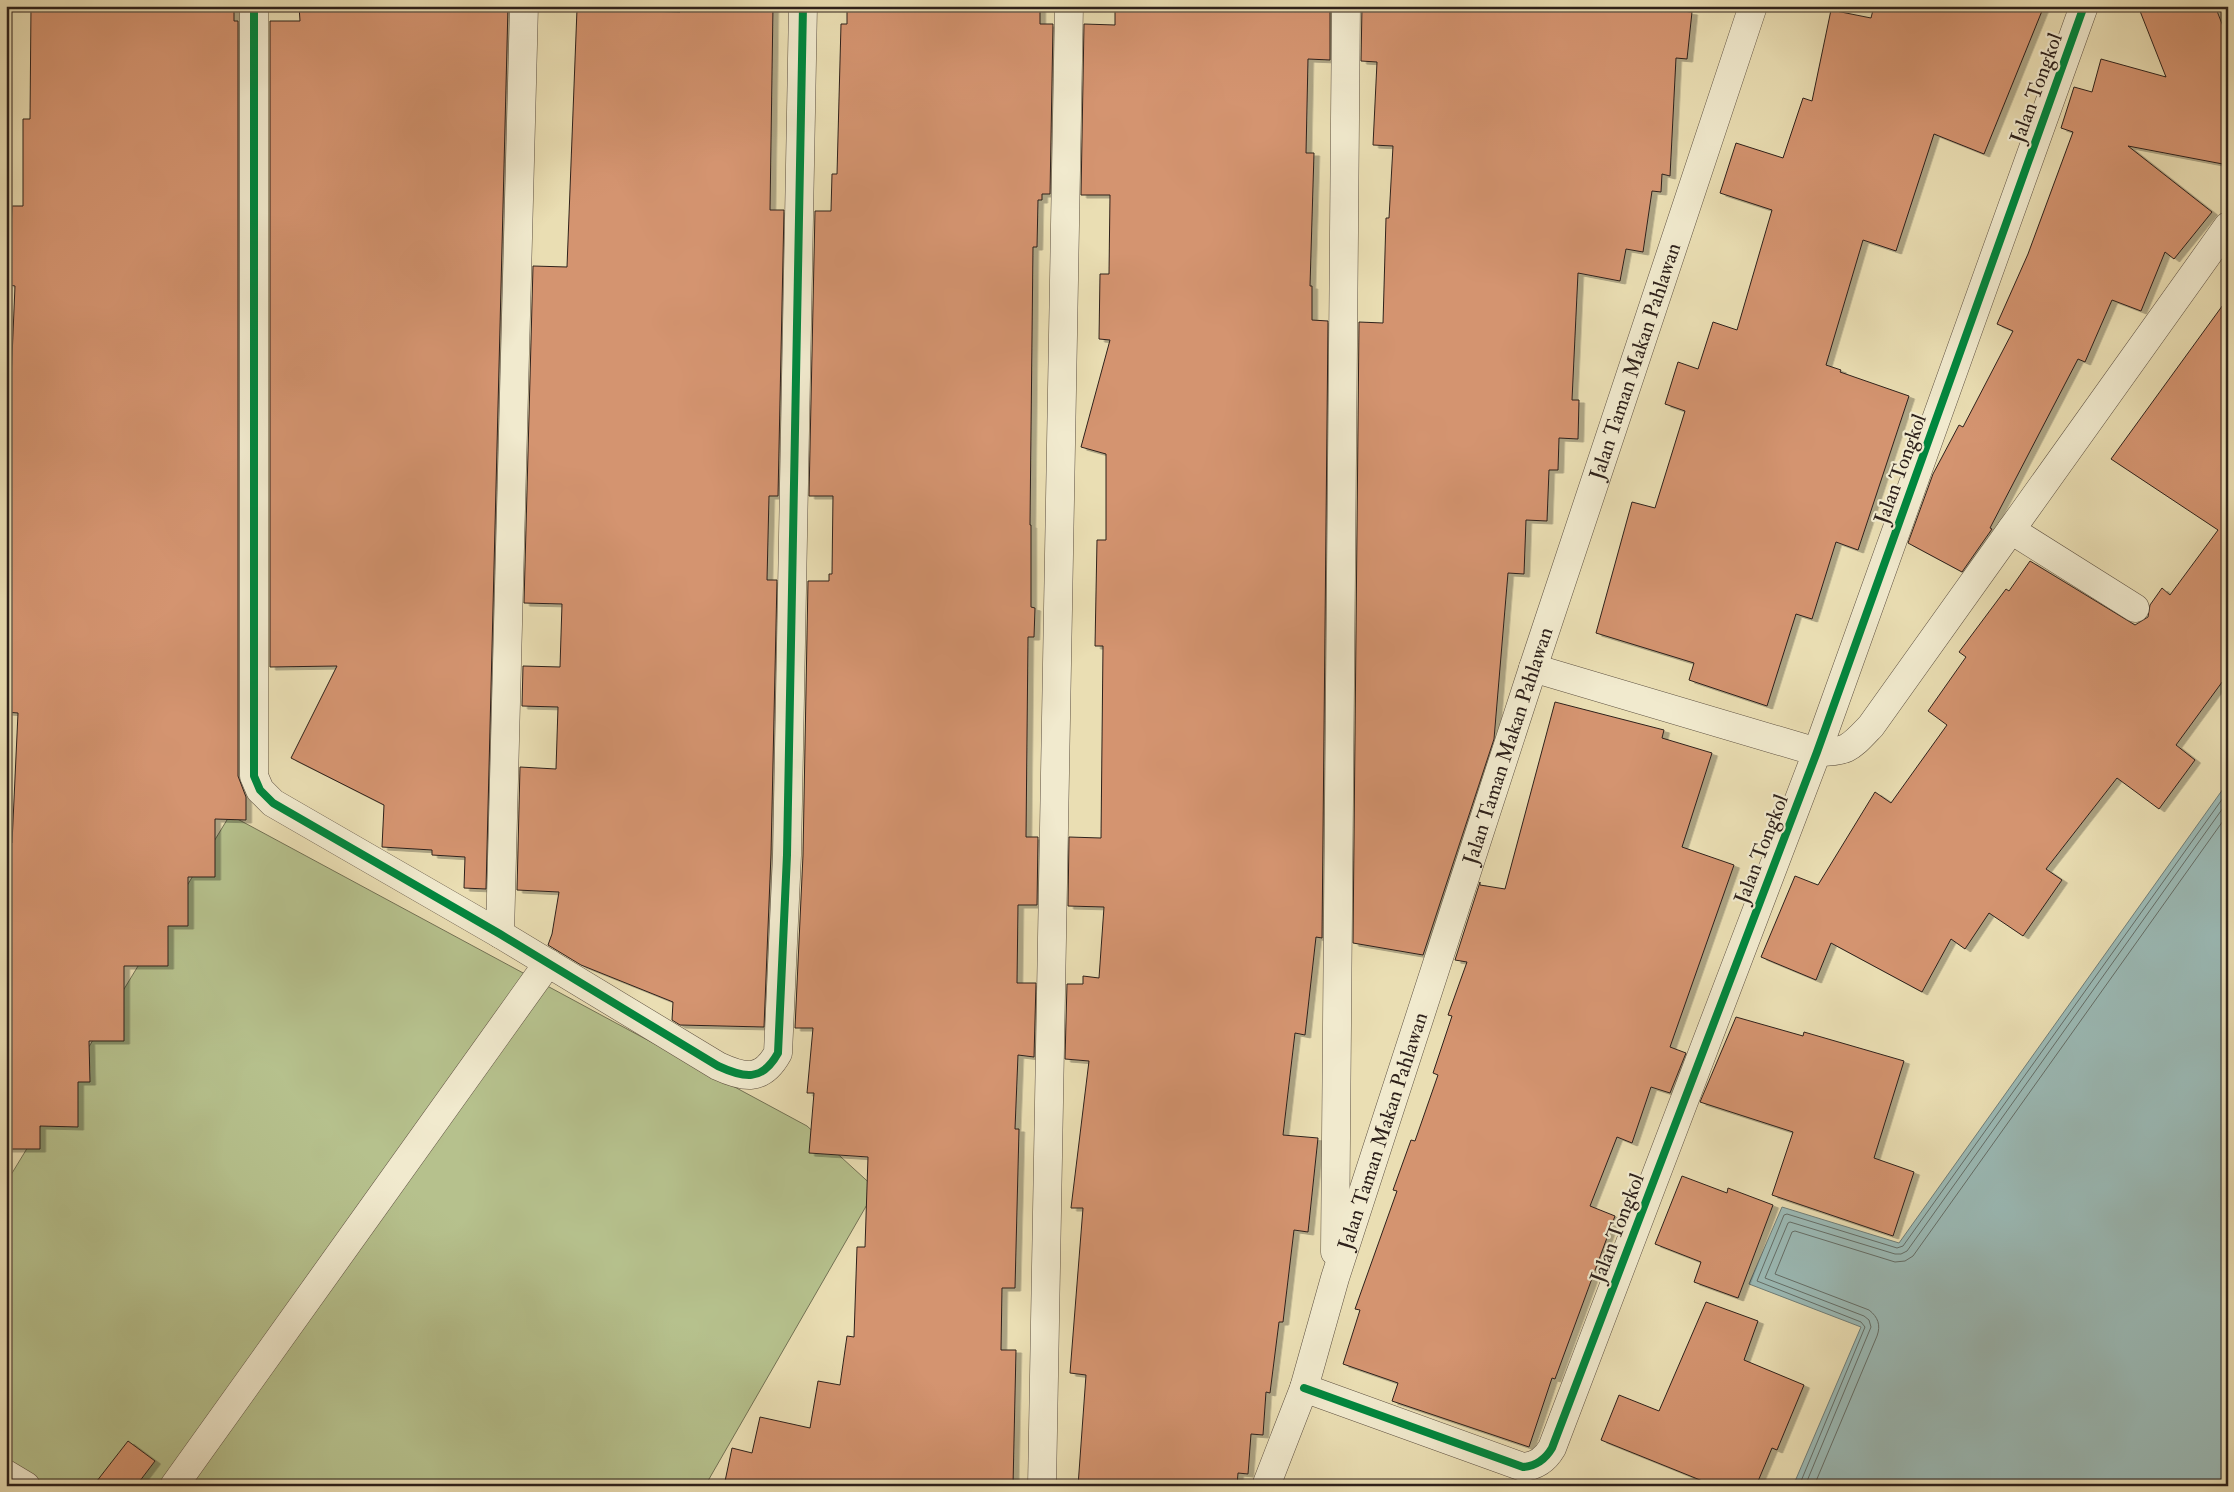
<svg xmlns="http://www.w3.org/2000/svg" width="2234" height="1492" font-family="'IM FELL Double Pica',serif">
  <defs>
    <filter id="shadow"><feDropShadow dx="5.5" dy="3" stdDeviation="0" flood-color="#0004"/></filter>
  </defs>
  <rect width="100%" height="100%" fill="#eadeb3"/>
  <filter id="stains"><feTurbulence type="fractalNoise" baseFrequency=".004" numOctaves="4"/><feColorMatrix values="0 0 0 0 .2 0 0 0 0 .09 0 0 0 0 .02 0 0 0 .5 -.17"/></filter>
  <radialGradient id="worn" r=".72"><stop offset=".6" stop-color="#630" stop-opacity="0"/><stop offset="1" stop-color="#630" stop-opacity=".3"/></radialGradient>
  <polygon fill="#b6c18d" stroke="#727154" points="230,815 807,1126 876,1189 705,1486 6,1486 6,1183"/>
  <polygon fill="#9bbab6" stroke="#6f7d78" points="2228,782 2228,1486 1793,1486 1861,1327 1749,1284 1782,1207 1899,1243"/>
  <g fill="none" stroke-linecap="round" stroke-linejoin="round">
    <g stroke="#646e68" stroke-width="1">
      <polyline points="1799,1486 1865,1327 1861,1322 1757,1281 1784,1215 1787,1214 1897,1248 1903,1246 2228,791"/>
      <polyline points="1805,1486 1871,1327 1869,1320 1864,1316 1765,1278 1788,1223 1790,1222 1895,1254 1901,1254 1907,1251 2228,801"/>
      <path d="M1814 1486 1877 1336C1881 1325 1878 1317 1869 1310L1775 1274 1792 1232 1795 1231 1895 1262 1905 1261 1913 1256 2228 814"/>
    </g>
  </g>
  <g fill="#d49470" stroke="#2e211b" filter="url(#shadow)">
    <polygon points="31,6 234,6 234,21 238,21 238,776 246,797 246,820 215,819 215,877 188,877 188,926 168,926 168,966 124,966 124,1041 89,1041 90,1082 78,1082 78,1127 40,1126 40,1149 6,1149 6,843 12,843 18,713 6,712 6,641 9,641 11,548 8,548 11,463 6,462 6,381 11,381 15,286 9,285 12,206 23,206 23,119 30,119"/>
    <polygon points="299,6 508,6 486,889 464,888 465,857 432,855 432,850 382,847 384,805 291,758 337,666 270,667 270,21 300,21"/>
    <polygon points="680,6 773,6 770,210 784,210 778,496 769,496 767,580 777,580 771,854 764,1027 680,1025 672,1020 673,1002 581,965 548,945 552,934 559,892 517,890 520,767 556,769 558,707 522,706 523,666 560,667 562,604 524,603 533,266 567,267 577,9 680,12"/>
    <polygon points="847,6 1040,6 1040,24 1053,24 1050,194 1042,194 1042,200 1038,200 1037,247 1033,247 1030,525 1031,525 1031,607 1035,608 1034,637 1028,637 1026,837 1038,837 1037,905 1018,905 1017,983 1036,983 1034,1057 1018,1055 1015,1129 1019,1129 1015,1288 1002,1288 1001,1350 1016,1350 1013,1486 724,1486 732,1448 752,1453 760,1417 810,1428 818,1381 840,1385 847,1336 854,1337 857,1247 865,1247 868,1157 809,1153 814,1093 807,1093 813,1028 795,1028 803,855 808,581 829,581 829,574 832,574 833,496 809,496 815,211 831,211 832,174 837,174 841,24 847,24"/>
    <polygon points="1115,6 1330,6 1330,60 1308,59 1306,153 1314,153 1310,286 1312,286 1312,320 1328,321 1322,938 1316,937 1305,1035 1295,1033 1283,1135 1318,1138 1308,1232 1294,1230 1283,1322 1279,1322 1270,1393 1266,1392 1263,1435 1251,1434 1248,1474 1238,1473 1237,1486 1078,1486 1086,1375 1070,1373 1083,1208 1071,1208 1089,1061 1065,1059 1067,984 1083,984 1083,976 1099,978 1104,907 1068,906 1069,837 1101,838 1103,646 1095,646 1097,540 1106,540 1106,454 1081,447 1110,340 1099,339 1100,274 1109,274 1110,195 1081,195 1084,24 1115,25"/>
    <polygon points="1362,6 1627,6 1692,12 1687,59 1676,58 1670,176 1662,174 1661,192 1652,191 1643,252 1626,249 1620,281 1578,273 1572,400 1579,400 1578,439 1559,438 1558,470 1549,470 1547,521 1526,520 1524,574 1508,573 1494,739 1423,955 1353,943 1359,322 1383,323 1386,218 1389,218 1393,146 1373,145 1377,62 1361,61"/>
    <polygon points="1874,6 2044,6 1984,154 1934,134 1896,251 1863,240 1826,365 1841,370 1840,372 1909,396 1858,550 1836,542 1812,619 1796,614 1767,706 1689,680 1694,663 1596,633 1632,502 1655,508 1685,411 1665,404 1678,362 1698,369 1713,322 1737,330 1772,210 1720,193 1736,143 1783,158 1803,98 1812,101 1831,10 1871,18"/>
    <polygon points="2138,6 2215,6 2228,39 2228,165 2128,146 2212,212 2174,259 2165,252 2141,311 2112,300 2085,362 2078,359 1990,528 1992,529 1962,572 1908,543 1933,474 1959,425 1963,427 2013,331 1997,324 2028,254 2073,132 2061,128 2074,87 2092,92 2101,59 2166,77"/>
    <polygon points="2228,298 2228,674 2176,745 2195,760 2159,809 2117,778 2046,869 2062,880 2023,936 1989,913 1965,949 1951,939 1922,992 1831,943 1816,980 1761,957 1795,876 1818,885 1875,792 1891,803 1947,725 1928,711 1966,657 1959,652 2006,589 2009,591 2030,561 2135,625 2148,617 2150,605 2162,588 2170,595 2218,530 2111,459"/>
    <polygon points="1555,702 1664,730 1662,738 1712,753 1682,847 1734,865 1670,1047 1686,1053 1670,1093 1651,1087 1632,1143 1617,1137 1590,1206 1615,1216 1555,1379 1552,1378 1529,1447 1392,1401 1398,1383 1343,1364 1360,1310 1355,1309 1397,1191 1393,1190 1411,1140 1415,1141 1438,1075 1433,1073 1452,1016 1448,1015 1467,962 1455,960 1480,882 1480,885 1505,889"/>
    <polygon points="1736,1017 1803,1036 1804,1032 1904,1061 1874,1158 1914,1172 1893,1236 1772,1195 1793,1132 1700,1102"/>
    <polygon points="1682,1176 1727,1193 1728,1188 1773,1205 1738,1298 1694,1282 1701,1262 1655,1244"/>
    <polygon points="1706,1302 1758,1321 1744,1360 1804,1385 1777,1450 1772,1448 1756,1486 1715,1486 1601,1440 1619,1395 1659,1411"/>
    <polygon points="128,1441 155,1461 136,1486 93,1486"/>
  </g>
  <g fill="none" stroke-linecap="round" stroke-linejoin="round">
    <g stroke="#5d5041" stroke-width="29">
      <g id="minor">
        <path d="M254 6V776L260 790 273 803 500 934 718 1066C744 1078 762 1082 778 1053L787 855 803 6"/>
        <polyline points="2011,530 2135,608"/>
        <path d="M1533 668 1817 752C1848 752 1850 748 1871 726L2228 226"/>
        <polyline points="500,934 524,6"/>
        <polyline points="1335,1252 1346,6"/>
        <path d="M1304 1388 1523 1467C1536 1466 1545 1460 1552 1448L1817 752 2084 6"/>
        <polyline points="6,1474 26,1486"/>
        <polyline points="174,1486 548,963"/>
        <polyline points="1042,1486 1069,6"/>
        <path id="s1" d="M1266 1486 1304 1388 1335 1278 1533 668 1753 6"/>
      </g>
    </g>
    <use href="#minor" stroke="#f1eace" stroke-width="28"/>
    <g stroke="#f1eace" stroke-width="11">
      <g id="cycleway">
        <path d="M254 6V776L260 790 273 803 500 934 718 1066C744 1078 762 1082 778 1053L787 855 803 6"/>
        <path d="M1304 1388 1523 1467C1536 1466 1545 1460 1552 1448L1817 752 2084 6"/>
      </g>
    </g>
    <use href="#cycleway" stroke="#00873e" stroke-width="8"/>
  </g>
  <g text-anchor="middle" stroke-width="4.5" stroke-linejoin="round" paint-order="stroke">
    <g font-size="21" fill="#2e211b" stroke="#f1eace">
      <text transform="translate(2036 88) rotate(-70)" y="7">Jalan Tongkol</text>
      <text dy="7" stroke="none"><textPath href="#s1" startOffset="1184">Jalan Taman Makan Pahlawan</textPath></text>
      <text transform="translate(1900 469) rotate(-70)" y="7">Jalan Tongkol</text>
      <text dy="7" stroke="none"><textPath href="#s1" startOffset="779">Jalan Taman Makan Pahlawan</textPath></text>
      <text transform="translate(1761 849) rotate(-69)" y="7">Jalan Tongkol</text>
      <text dy="7" stroke="none"><textPath href="#s1" startOffset="374">Jalan Taman Makan Pahlawan</textPath></text>
      <text transform="translate(1617 1228) rotate(-69)" y="7">Jalan Tongkol</text>
    </g>
  </g>
  <rect width="2234" height="1492" fill="none" stroke="#eadeb3" stroke-width="25"/>
  <rect x="8" y="8" width="2219" height="1477" fill="none" stroke="#2e211b" stroke-width="2.5"/>
  <rect x="12" y="12" width="2209" height="1467" fill="none" stroke="#2e211b"/>
  <rect width="100%" height="100%" filter="url(#stains)"/>
  <rect width="100%" height="100%" fill="url(#worn)"/>
</svg>
